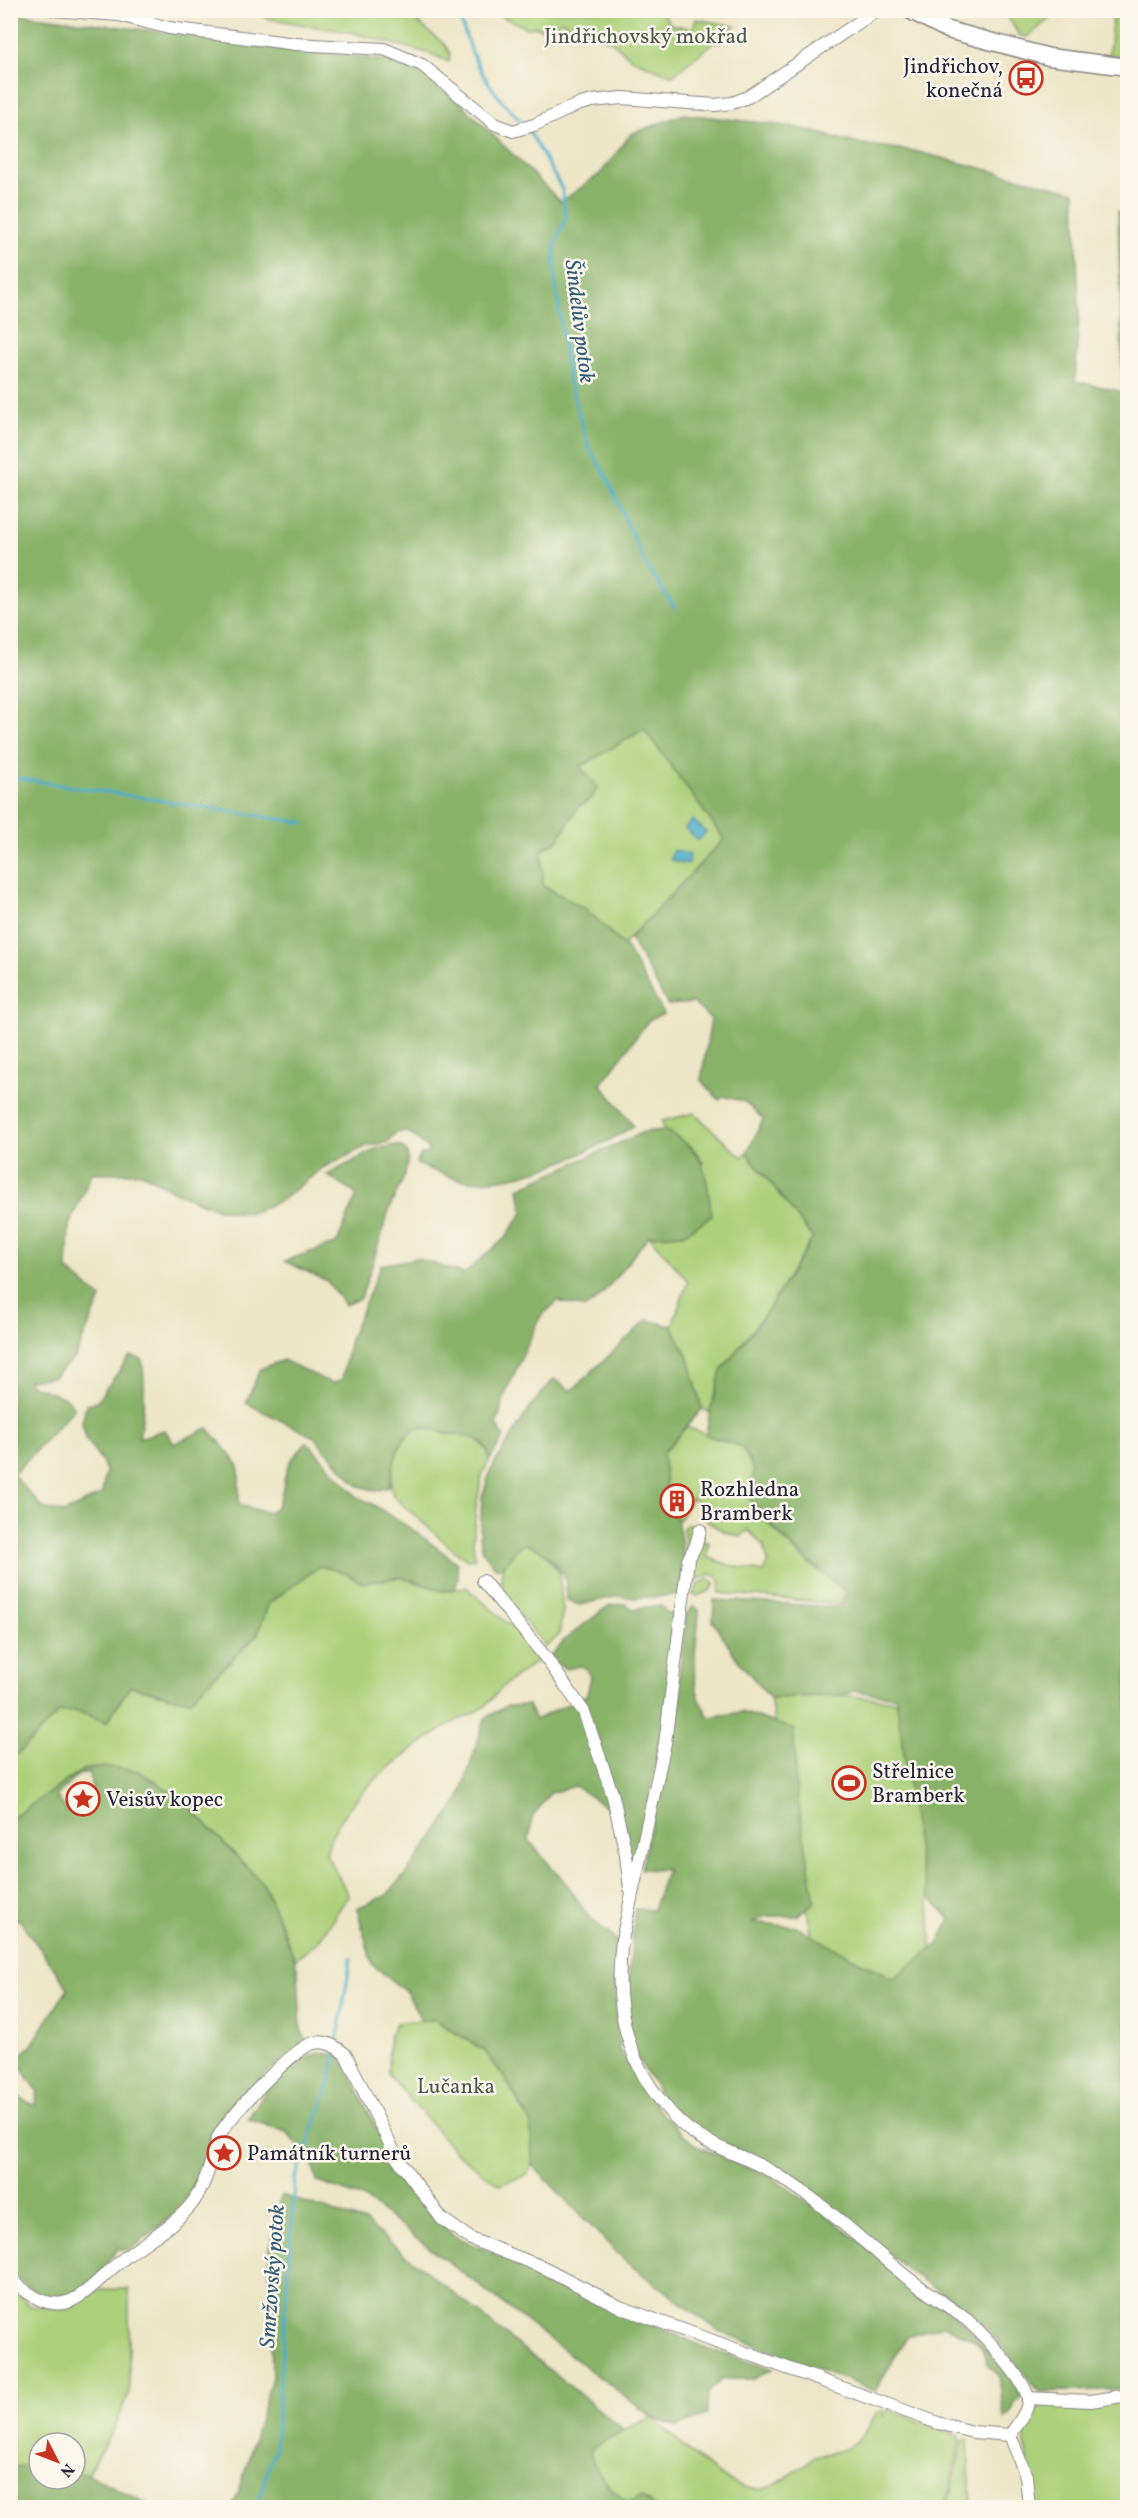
<svg xmlns="http://www.w3.org/2000/svg" width="1138" height="2518" font-family="Vollkorn,serif">
  <rect width="100%" height="100%" fill="#fbf7ec"/>
  <filter id="ink" filterUnits="userSpaceOnUse"><feTurbulence type="fractalNoise" baseFrequency=".0167" numOctaves="2"/><feDisplacementMap in="SourceGraphic" scale="12" xChannelSelector="R" yChannelSelector="G"/><feConvolveMatrix kernelMatrix="1 2 1 2 8 2 1 2 1" color-interpolation-filters="sRGB"/></filter>
  <filter id="wash" filterUnits="userSpaceOnUse"><feTurbulence type="fractalNoise" baseFrequency=".008" numOctaves="4" result="noise"/><feDisplacementMap in="SourceGraphic" scale="24" xChannelSelector="R" yChannelSelector="G"/><feGaussianBlur stdDeviation="1.35" result="paint"/><feColorMatrix in="noise" values="0 0 0 0 0 0 0 0 0 0 0 0 0 0 0 0 0 1.4 0 .05"/><feComposite in="paint" operator="in"/></filter>
  <g filter="url(#wash)">
    <rect width="100%" height="100%" fill="#ece5c6"/>
    <g fill="#acd079" stroke="#67795a" stroke-width="1.5">
      <polygon points="257,11 404,11 444,44 450,53 449,62 431,54 354,33 265,18"/>
      <polygon points="490,11 662,11 670,24 692,29 696,19 735,26 672,76 632,59 611,41 580,29 576,33 562,20 552,32 536,27 527,28"/>
      <polygon points="1004,11 1053,11 1053,16 1027,37 1019,35"/>
      <polygon points="1113,11 1127,11 1127,57 1109,55"/>
      <polygon points="644,728 724,839 623,945 586,909 543,886 542,850 557,841 578,807 591,799 580,767"/>
      <polygon points="694,1113 742,1157 747,1153 813,1238 768,1310 721,1371 710,1412 702,1409 689,1359 672,1326 688,1281 649,1236 683,1234 703,1162 693,1148 664,1130 662,1121"/>
      <path d="M421 1427 471 1435 482 1444 489 1453V1461L482 1475 476 1506 473 1542 475 1558 466 1559 458 1554 393 1496C386 1477 399 1432 421 1427Z"/>
      <path d="M686 1427 742 1447 754 1471 767 1522 803 1559 847 1592 841 1604 719 1593 721 1584 718 1577 710 1574 690 1583 691 1562 703 1541 709 1543 707 1557 729 1565 763 1572 768 1562 764 1546 748 1530 741 1537C730 1534 713 1528 705 1518 700 1511 700 1504 692 1498L679 1520 659 1505 666 1485 663 1453Z"/>
      <polygon points="687,1524 695,1525 697,1529 688,1549 686,1549 683,1528"/>
      <path d="M524 1544 541 1549 559 1572 563 1610 559 1635 545 1647C522 1612 472 1581 524 1544Z"/>
      <path d="M320 1566 345 1573 363 1583 401 1577 443 1591 466 1587 536 1648 540 1659C529 1667 517 1675 506 1684 498 1690 492 1700 484 1707 475 1714 461 1718 451 1724 406 1751 337 1801 326 1854L349 1896C337 1910 330 1927 318 1941 312 1948 303 1953 295 1959L264 1885 180 1797 84 1769 11 1819V1758L21 1751 59 1712 76 1711 106 1722 130 1686 169 1697 244 1648 257 1635 269 1603Z"/>
      <polygon points="708,1579 715,1583 710,1591 697,1596 692,1595 699,1584"/>
      <polygon points="843,1695 897,1701 927,1865 932,1955 910,1994 813,1944 770,1698"/>
      <polygon points="421,2020 435,2020 485,2051 506,2080 531,2124 532,2165 527,2175 499,2185 456,2153 388,2074 389,2037 396,2023"/>
      <polygon points="101,2289 129,2289 129,2394 114,2429 87,2474 75,2472 75,2443 39,2443 39,2469 11,2466 10,2292 13,2290 31,2306 69,2309"/>
      <path d="M1127 2398V2507H1033L1024 2433C1027 2420 1032 2410 1045 2405Z"/>
      <path d="M888 2409 959 2436 961 2440 945 2508 653 2507 647 2501H625C611 2488 589 2469 591 2449L618 2432 652 2417C676 2439 727 2493 762 2489 781 2486 797 2468 813 2458 822 2453 834 2453 844 2449 859 2444 870 2425 877 2412L883 2411V2416H886Z"/>
      <polygon points="964,2439 968,2439 971,2507 947,2507"/>
    </g>
    <g fill="#89b269" stroke="#566a52" stroke-width="1.5" fill-rule="evenodd">
      <path d="M11 13 422 65 561 202 601 173 631 134 684 114 795 127 855 143 914 151 1075 192 1079 317 1075 381 1123 392 1118 211 1127 214V2389L1040 2392 974 2314 909 2271 799 2181 776 2166 701 2134 669 2109 629 2044 627 1998 635 1909 653 1910 667 1870 641 1869 674 1723 686 1614 694 1606 699 1610C698 1651 684 1679 709 1717L742 1712 794 1729 796 1788 815 1902 797 1916H766L753 1922 796 1927 864 1964 894 1978 938 1944 950 1919 928 1895 919 1861 896 1697 854 1691 843 1695 770 1698 737 1659 713 1621 714 1600 839 1607 847 1592C810 1564 777 1536 749 1498L754 1471 742 1447 706 1435 710 1412 721 1371 768 1310 813 1238 747 1153 763 1119 745 1102 723 1096 719 1100 701 1080 711 1019 693 1003 668 1005 630 938 724 839 644 729 580 767 598 787 591 799 578 807 557 841 542 850 543 886 586 909 627 949 664 1014 649 1020 601 1084 634 1126C588 1154 523 1183 469 1181 452 1180 432 1169 416 1164L421 1154H427L428 1149C416 1138 402 1119 388 1142L367 1146 324 1167 283 1199 256 1212 239 1213 214 1208 173 1191 142 1173H92L69 1225 67 1270 101 1298 75 1357 53 1377 28 1380 29 1384 68 1399 74 1409 13 1475 43 1508 64 1513 102 1494 106 1471 102 1461 87 1441 82 1423 86 1405 97 1401 130 1356 142 1359C146 1386 144 1411 139 1438L165 1430 174 1444 208 1428 239 1466V1505L269 1513C286 1503 281 1480 289 1464 293 1456 302 1449 307 1442L356 1496 372 1504 416 1532 457 1563 458 1577 455 1589 443 1591 401 1577 363 1583 345 1573 320 1566 269 1603 257 1635 189 1701 130 1686 107 1722 76 1711 59 1712 21 1751 11 1758Z"/>
      <path d="M664 1130C708 1151 705 1172 712 1216L683 1234 649 1236 599 1298 585 1308 558 1301 540 1317 506 1392 496 1425 504 1437 489 1461C489 1437 468 1436 450 1434 440 1432 431 1429 421 1427 397 1432 393 1466 389 1487L376 1491 357 1485 314 1437 246 1403 260 1369 283 1360 333 1384 342 1379 350 1339 381 1265 417 1258 464 1274 505 1238 523 1213 519 1188 644 1132Z"/>
      <path d="M397 1145C401 1147 406 1148 407 1153 412 1168 394 1195 389 1210 380 1239 371 1269 361 1298L345 1305 327 1281 284 1261 337 1243 357 1195 327 1175 376 1149Z"/>
      <path d="M647 1320 672 1326 689 1359 702 1409 663 1453 666 1485 659 1504 677 1519 685 1564 680 1595 636 1598 618 1596 579 1605 567 1600C566 1593 567 1581 564 1576 555 1562 541 1546 524 1544L513 1552 503 1567H495L483 1552 480 1536 482 1498 491 1469 531 1406 554 1379 571 1391Z"/>
      <path d="M625 1604 633 1609 660 1605 667 1613 676 1615 669 1689 635 1875 612 1811 575 1786 550 1793 532 1818 529 1841 570 1888 586 1914 616 1940 614 1969 619 2050 661 2113 696 2146 772 2178 820 2210 966 2325 1018 2386 1021 2399 1015 2403 1010 2415 1004 2419 999 2375 987 2365C987 2341 962 2335 944 2325L907 2336 875 2391 719 2331 626 2262 532 2165 531 2123 506 2080 485 2051 435 2020H421L407 1993 372 1964 357 1908 387 1895 409 1870 460 1798 485 1718 507 1706 528 1705 535 1720 587 1695 591 1677 587 1669 580 1666 566 1669 549 1658 565 1639 610 1605Z"/>
      <path d="M109 1767 138 1771 180 1797 264 1885 295 1959 298 1973 301 2030 306 2041C280 2064 234 2097 216 2126 210 2136 209 2150 206 2161 190 2204 165 2224 130 2250L117 2249 100 2274 84 2290 65 2296H40L11 2273V2093L35 2106 38 2091 15 2060 32 2045 68 1988 18 1918 11 1927V1819L84 1769ZM90 1772 93 1800 67 1811 56 1796 78 1775Z"/>
      <path d="M320 2053 341 2055 396 2169 452 2235 710 2350 773 2369 753 2379H722L708 2393 707 2414 678 2427 652 2417 364 2198 317 2182 312 2161 287 2132 248 2119C267 2087 283 2064 320 2053Z"/>
      <path d="M281 2195 365 2222 624 2430 591 2449C589 2469 611 2488 625 2501H631L641 2496 653 2507H232L239 2492 272 2377 269 2253Z"/>
      <polygon points="10,2466 39,2469 39,2479 75,2479 75,2472 87,2474 154,2507 11,2507"/>
    </g>
    <g fill="#4badca" stroke="#366882" stroke-width="1.5">
      <polygon points="693,820 706,832 698,841 685,828"/>
      <polygon points="673,850 690,855 688,864 670,860"/>
    </g>
    <g fill="none" stroke-linecap="round" stroke-linejoin="round">
      <g stroke="#4badca" stroke-width="3">
        <path d="M456 10C464 26 467 43 475 59 487 85 503 104 523 123"/>
        <polyline points="529,131 562,189 566,218 555,245 554,269 567,374 589,448 607,477 644,562 675,608"/>
        <polyline points="10,777 305,823"/>
        <polyline points="337,2042 351,1958"/>
        <polyline points="256,2508 275,2447 295,2178 330,2083 336,2052"/>
      </g>
    </g>
  </g>
  <g filter="url(#ink)">
    <g fill="none" stroke-linecap="round" stroke-linejoin="round">
      <g stroke="#878480" stroke-width="14">
        <g id="street">
          <polyline points="54,10 119,15 169,28 296,44 384,49 422,65 495,124 513,131 534,125 577,105 592,101 622,98 715,105 732,103 748,97 877,10"/>
          <path d="M700 1530 696 1545 688 1560 665 1743 622 1940C614 2001 624 2058 665 2106 700 2150 736 2149 779 2176 825 2204 863 2242 904 2275 924 2291 946 2304 967 2320 983 2334 997 2350 1010 2367 1016 2375 1026 2387 1028 2398 1029 2411 1017 2425 1010 2435"/>
          <polyline points="483,1581 546,1658 584,1712 613,1796 626,1855 630,1889"/>
          <path d="M10 2278C67 2332 83 2289 127 2256 149 2239 173 2226 191 2205 202 2191 208 2173 213 2155 215 2148 216 2140 220 2134 231 2115 294 2047 314 2043 327 2040 337 2047 346 2055L397 2158 442 2219 471 2239 545 2268 620 2307 938 2423 973 2432 1010 2435"/>
          <polyline points="1028,2398 1091,2401 1128,2395"/>
          <polyline points="1010,2435 1026,2476 1029,2508"/>
        </g>
      </g>
      <g stroke="#878480" stroke-width="19">
        <polyline id="secondary" points="909,10 948,30 1049,57 1128,67"/>
      </g>
      <use href="#street" stroke="#fff" stroke-width="12"/>
      <use href="#secondary" stroke="#fff" stroke-width="16"/>
    </g>
  </g>
  <defs>
    <g id="bus-ring" transform="scale(1.725)"><circle r="9.5" fill="#fbf7ec" stroke="#c8321e" stroke-width="1.5"/><path d="M-5-6H5V4H4V6H2V4H-2V6H-4V4H-5ZM-3.5-4V0h7V-4ZM-3.5 1.2v1.5H-2V1.2ZM2 1.2v1.5H3.5V1.2Z" fill="#c8321e"/></g>
    <g id="building-ring" transform="scale(1.725)"><circle r="9.5" fill="#fbf7ec" stroke="#c8321e" stroke-width="1.5"/><path d="M-4-6H4V6H1V3H-1V6H-4ZM-2.5-4.3h1.7v1.8h-1.7ZM.8-4.3h1.7v1.8H.8ZM-2.5-1h1.7V.8h-1.7ZM.8-1h1.7V.8H.8Z" fill="#c8321e"/></g>
    <g id="stadium-ring" transform="scale(1.725)"><circle r="9.5" fill="#fbf7ec" stroke="#c8321e" stroke-width="1.5"/><path d="M0-5a6.5 5 0 1 0 0 10a6.5 5 0 1 0 0-10ZM-3.5-1.8h7v3.6h-7Z" fill="#c8321e"/></g>
    <g id="sight-ring" transform="scale(1.725)"><circle r="9.5" fill="#fbf7ec" stroke="#c8321e" stroke-width="1.5"/><path d="M0-6L1.8-2.2L6-1.7L2.9 1.2L3.7 5.4L0 3.3L-3.7 5.4L-2.9 1.2L-6-1.7L-1.8-2.2Z" fill="#c8321e"/></g>
  </defs>
  <g fill-rule="evenodd">
    <use href="#bus-ring" x="1026" y="78"/>
    <use href="#building-ring" x="677" y="1501"/>
    <use href="#stadium-ring" x="849" y="1783"/>
    <use href="#sight-ring" x="83" y="1799"/>
    <use href="#sight-ring" x="224" y="2153"/>
  </g>
  <g text-anchor="middle" stroke-width="5" stroke-linejoin="round" paint-order="stroke">
    <g font-size="21" fill="#4b564e" stroke="#fbf7ec">
      <text x="646" y="43">Jindřichovský mokřad</text>
      <text x="456" y="2093">Lučanka</text>
    </g>
    <g font-size="21" fill="#22223b" stroke="#fbf7ec" text-anchor="start">
      <text x="1003" y="73" text-anchor="end">Jindřichov,<tspan x="1003" dy="24">konečná</tspan></text>
      <text x="700" y="1496">Rozhledna<tspan x="700" dy="24">Bramberk</tspan></text>
      <text x="872" y="1778">Střelnice<tspan x="872" dy="24">Bramberk</tspan></text>
      <text x="106" y="1806">Veisův kopec</text>
      <text x="247" y="2160">Památník turnerů</text>
    </g>
    <g font-size="22" font-style="italic" fill="#325a74" stroke="#fbf7ec">
      <text transform="translate(581 321) rotate(83)" y="8">Šindelův potok</text>
      <text transform="translate(271 2276) rotate(-86)" y="8">Smržovský potok</text>
    </g>
  </g>
  <rect width="1138" height="2518" fill="none" stroke="#fbf7ec" stroke-width="36"/>
  <g transform="translate(57 2461) rotate(132)"><circle r="28" fill="#fbf7ec" stroke="#a4a2a5" stroke-width="1.5"/>
  <path d="M0-4.5L10 22L0 15L-10 22Z" fill="#c8321e"/>
  <text y="-9" font-size="16" font-weight="bold" text-anchor="middle" fill="#22223b">N</text>
  </g>
</svg>
